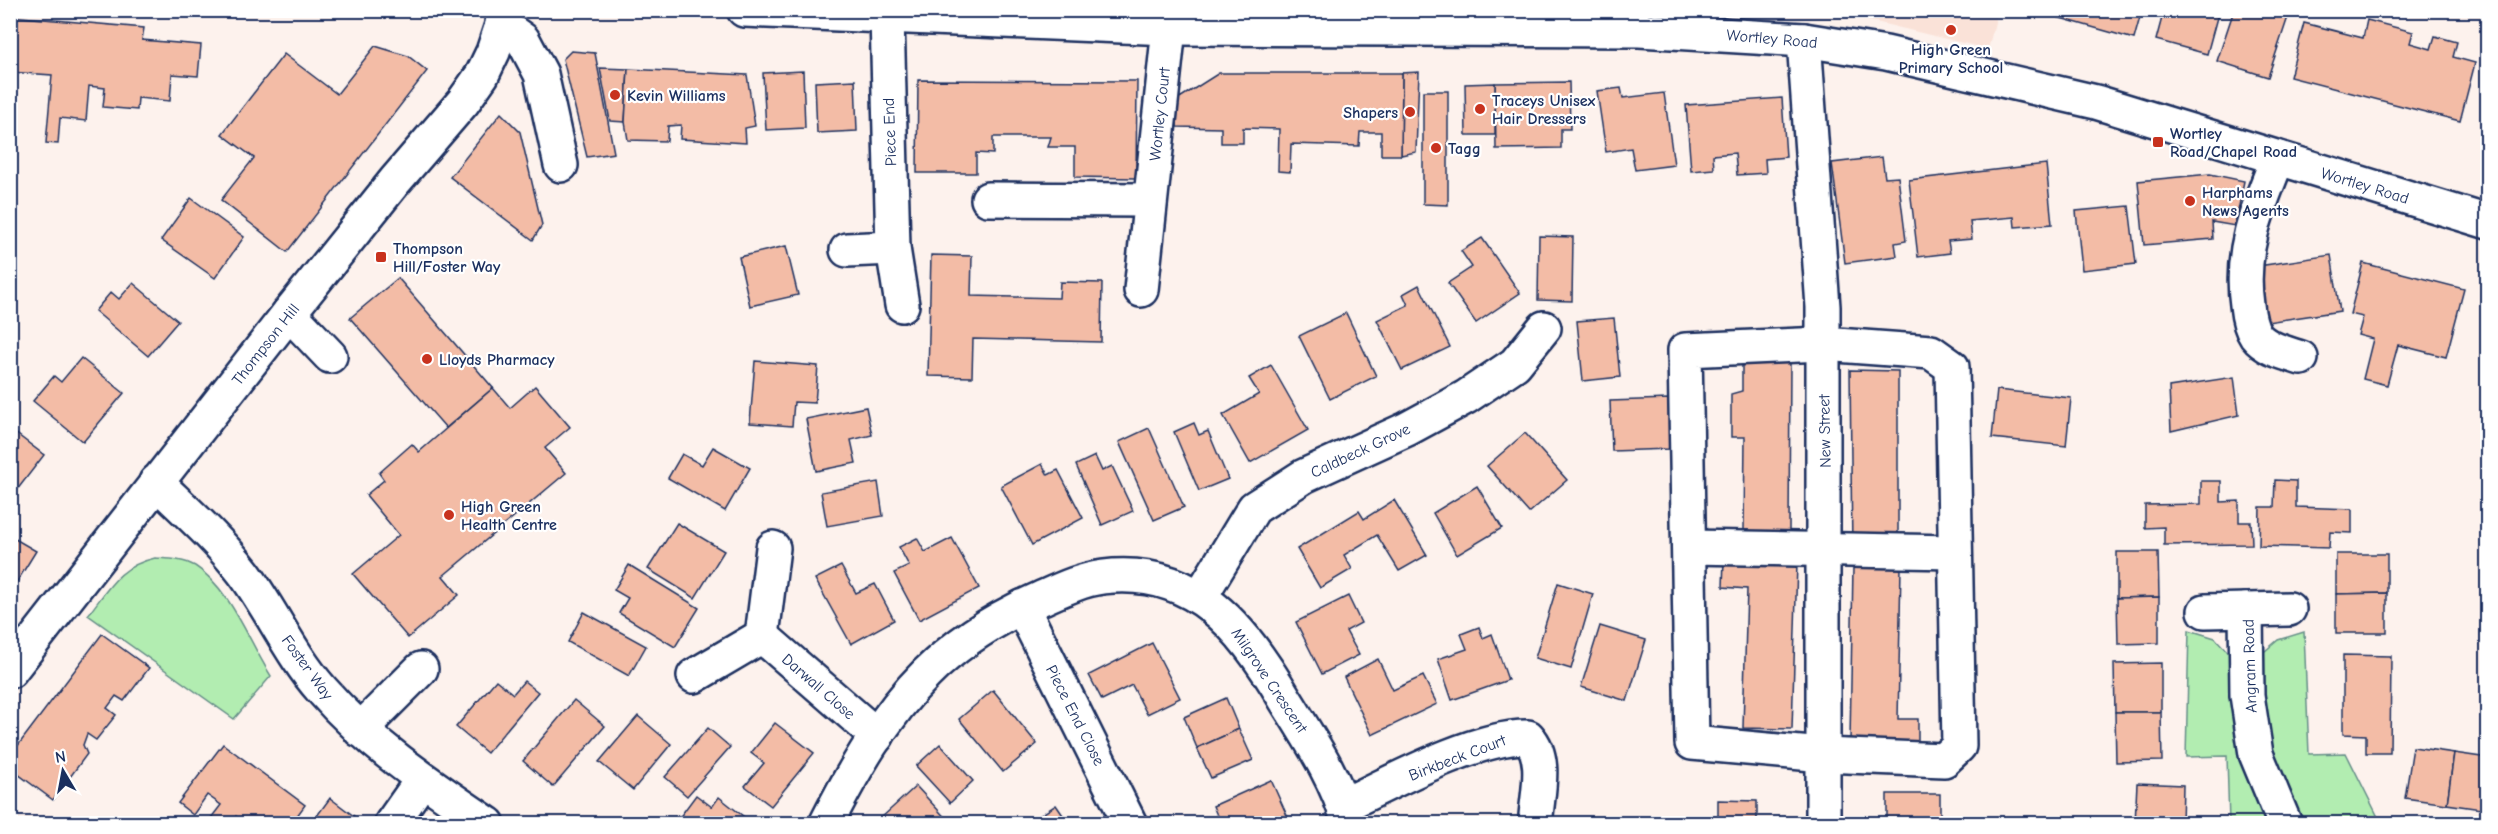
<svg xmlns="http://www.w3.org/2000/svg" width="2498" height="834" font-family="'Comic Neue',sans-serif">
  <rect width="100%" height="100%" fill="#fdf2ed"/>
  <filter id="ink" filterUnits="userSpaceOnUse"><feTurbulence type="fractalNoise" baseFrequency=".0167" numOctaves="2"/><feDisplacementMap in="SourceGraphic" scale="12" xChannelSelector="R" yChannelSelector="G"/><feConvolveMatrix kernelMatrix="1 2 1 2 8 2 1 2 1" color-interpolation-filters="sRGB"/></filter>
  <g filter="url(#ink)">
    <polygon fill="#fae2d8" points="1830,11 1998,11 1988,49"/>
    <g fill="#b2edb1" stroke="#668e88" stroke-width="1.5">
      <path d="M155 558C169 559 183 559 195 566 231 589 249 642 271 676L234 719 88 615C109 588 119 566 155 558Z"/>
      <polygon points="2189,630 2215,638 2227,651 2265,651 2278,640 2304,632 2309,754 2346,753 2381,823 2229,823 2227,756 2186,757"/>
    </g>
    <g fill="#f3bca6" stroke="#1b2f5e" stroke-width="1.5">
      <polygon points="2055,10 2142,10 2134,39 2053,16"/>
      <polygon points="2164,10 2219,10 2207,54 2156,40"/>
      <polygon points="2234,10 2279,10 2289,14 2268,77 2217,61"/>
      <polygon points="10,16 144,28 142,40 201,45 198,76 172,74 170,101 138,98 137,110 103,107 105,88 89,86 86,121 60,118 58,144 46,143 52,75 10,72"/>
      <polygon points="2367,20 2413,32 2410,43 2431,49 2435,36 2457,42 2453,57 2475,63 2460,121 2290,77 2304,23 2363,38"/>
      <polygon points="375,46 408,56 427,71 287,252 221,200 254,158 222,134 284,54 337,94"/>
      <polygon points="571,51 595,53 614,153 587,157 563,59"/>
      <polygon points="600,68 628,69 625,122 610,121"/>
      <polygon points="628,69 747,75 755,126 745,128 746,143 680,139 681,125 668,126 667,141 628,140 625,122"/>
      <polygon points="803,71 805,128 766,130 763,73"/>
      <polygon points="1419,72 1416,152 1401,155 1402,73"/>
      <polygon points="1219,73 1402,73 1401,155 1381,155 1381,132 1360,132 1359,146 1291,144 1290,172 1278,171 1279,129 1243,128 1243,143 1221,143 1221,128 1177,127 1178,99"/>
      <polygon points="855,80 857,131 817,133 815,82"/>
      <polygon points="918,80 1137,81 1136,178 1075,177 1075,147 1048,147 1051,137 993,137 993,154 976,153 976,173 917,173"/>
      <polygon points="1569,82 1570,129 1561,129 1561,148 1496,149 1495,83"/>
      <polygon points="1495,83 1495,135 1466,135 1465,84"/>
      <polygon points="1621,88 1623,98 1664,93 1674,165 1635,170 1631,148 1606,152 1597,91"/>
      <polygon points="1423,91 1448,91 1448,205 1423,204"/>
      <polygon points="1782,98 1786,157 1765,159 1766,173 1737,175 1735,153 1713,155 1714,169 1691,171 1686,105"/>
      <polygon points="501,113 520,132 542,225 533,240 450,177"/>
      <polygon points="2488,117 2488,138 2482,136"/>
      <polygon points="1882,157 1885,178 1898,177 1906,241 1895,243 1897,256 1845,263 1832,163"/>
      <polygon points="2046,164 2052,224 2015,227 2014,217 1970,221 1972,239 1948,241 1950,253 1918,257 1909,180"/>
      <polygon points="2210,174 2244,181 2235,226 2212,222 2213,239 2144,245 2138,181"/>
      <polygon points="191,198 244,237 215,278 161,240"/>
      <polygon points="2129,206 2136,264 2082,270 2076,211"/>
      <polygon points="1539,236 1573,237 1572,301 1538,300"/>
      <polygon points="1482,238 1520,293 1476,323 1448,283 1472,267 1461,251"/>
      <polygon points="786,246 798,295 750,306 739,257"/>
      <polygon points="931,255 972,256 971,296 1059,298 1060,282 1102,283 1101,342 973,339 972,377 928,376"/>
      <polygon points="2331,255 2340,311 2261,323 2252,267"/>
      <polygon points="2363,263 2464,289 2446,357 2398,345 2387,385 2363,379 2373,339 2358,335 2363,317 2350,314"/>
      <polygon points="398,278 493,388 446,428 350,318"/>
      <polygon points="133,283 178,321 148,356 95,311 111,292 119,299"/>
      <polygon points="1419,285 1450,347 1402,370 1377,320 1408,305 1403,294"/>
      <polygon points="1346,313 1376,376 1330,399 1299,336"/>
      <polygon points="1614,318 1620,377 1583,381 1577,321"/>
      <polygon points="81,358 124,393 83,442 33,401 54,376 61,382"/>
      <polygon points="755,361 818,366 815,403 794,402 792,426 750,423"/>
      <polygon points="1742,362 1790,362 1789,531 1744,531 1745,437 1731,437 1731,394 1742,391"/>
      <polygon points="1271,365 1308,430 1250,463 1223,415 1259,394 1249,378"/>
      <polygon points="1850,370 1898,371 1898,552 1852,551"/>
      <polygon points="2234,377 2239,415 2171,431 2169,387"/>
      <polygon points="535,386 570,427 545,448 566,473 443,576 459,595 408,638 353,574 399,535 366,495 384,480 379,473 412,444 419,452 493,388 510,408"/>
      <polygon points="1997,390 2071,398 2066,446 1992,438"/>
      <polygon points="1669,399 1670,449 1612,451 1610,401"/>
      <polygon points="866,407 872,435 851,440 856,463 816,471 806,419"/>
      <polygon points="1194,423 1199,435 1208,431 1228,479 1199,491 1174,432"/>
      <polygon points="1149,428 1184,507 1154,520 1119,442"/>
      <polygon points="10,429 44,455 10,499"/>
      <polygon points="1525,433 1567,480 1529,513 1487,466"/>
      <polygon points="713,447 750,468 725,511 668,478 682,454 702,465"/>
      <polygon points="1095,456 1102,471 1112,466 1133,511 1102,525 1076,465"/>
      <polygon points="1042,464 1048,475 1058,470 1083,518 1032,545 1001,486"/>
      <polygon points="2275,480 2296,481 2296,507 2352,509 2352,533 2330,532 2329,548 2259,546 2260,507 2274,507"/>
      <polygon points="2201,481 2221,481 2221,502 2239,501 2239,522 2251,522 2252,544 2164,545 2164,527 2145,528 2145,505 2201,504"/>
      <polygon points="878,482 883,516 827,526 821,492"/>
      <polygon points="1477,486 1502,528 1457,555 1433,513"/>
      <polygon points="1394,500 1427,555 1399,571 1377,535 1344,555 1352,569 1320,588 1297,549 1359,511 1364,519"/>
      <polygon points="677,523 724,551 695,598 648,569"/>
      <polygon points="10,536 36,551 10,593"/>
      <polygon points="917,538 925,552 952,538 979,588 919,620 894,573 909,566 899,547"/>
      <polygon points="2117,552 2158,552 2159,597 2117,598"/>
      <polygon points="2336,554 2387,554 2387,593 2336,594"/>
      <polygon points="1724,560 1797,563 1792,729 1743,728 1747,589 1723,587"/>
      <polygon points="629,565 699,608 675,647 619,613 628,598 614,590"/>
      <polygon points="841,566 856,593 875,584 894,620 851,644 815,579"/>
      <polygon points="1853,567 1901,567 1898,719 1918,719 1918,743 1850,741"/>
      <polygon points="1558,583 1593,594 1571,669 1535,658"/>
      <polygon points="2387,593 2387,633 2336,633 2336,594"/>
      <polygon points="1348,596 1361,623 1346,631 1359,655 1322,674 1296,622"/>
      <polygon points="2159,597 2159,643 2118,644 2117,598"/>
      <polygon points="584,612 646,646 629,676 568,642"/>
      <polygon points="1600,626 1646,640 1627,701 1581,687"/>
      <polygon points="1479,627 1483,638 1492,634 1508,680 1452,700 1438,659 1467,649 1461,634"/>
      <polygon points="102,634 149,668 124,701 116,696 107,708 116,715 96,740 87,734 83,745 87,754 53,800 10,768 10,756"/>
      <polygon points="1152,643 1180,698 1147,714 1132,685 1102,700 1089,675"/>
      <polygon points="2343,655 2391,656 2390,753 2366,753 2366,735 2343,734"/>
      <polygon points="1378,659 1393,690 1423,676 1437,704 1372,735 1344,677"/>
      <polygon points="2161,663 2161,712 2115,712 2114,664"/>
      <polygon points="496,680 513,694 524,681 538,692 487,753 456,727"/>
      <polygon points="993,690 1037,744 1003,772 959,719"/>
      <polygon points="1226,698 1239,729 1197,748 1184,717"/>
      <polygon points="574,700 605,726 553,787 523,761"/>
      <polygon points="2115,712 2161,712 2162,761 2116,762"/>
      <polygon points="638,716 671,744 633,790 599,762"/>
      <polygon points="775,723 814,753 771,806 745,786 764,763 751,753"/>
      <polygon points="708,728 730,747 687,796 665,777"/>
      <polygon points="1239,729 1253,760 1211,778 1197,748"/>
      <polygon points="223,744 305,805 291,824 245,824 236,816 230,824 210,824 208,822 221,805 207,795 193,815 178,803"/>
      <polygon points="940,744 973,781 950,803 916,766"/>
      <polygon points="2413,747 2454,753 2447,804 2405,798"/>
      <polygon points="2454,753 2488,758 2488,810 2447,804"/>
      <polygon points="1271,780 1289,820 1282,824 1212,824 1219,820 1213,806"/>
      <polygon points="2137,783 2183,785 2182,824 2135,824"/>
      <polygon points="916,786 951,824 885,824 881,818"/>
      <rect x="1887" y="794" width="53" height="30"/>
      <polygon points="696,795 712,807 719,797 753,824 679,824 676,822"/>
      <polygon points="330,798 359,820 356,824 311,824"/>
      <polygon points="1718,800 1757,801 1757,824 1718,824"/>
      <polygon points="1056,805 1069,824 1027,824"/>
    </g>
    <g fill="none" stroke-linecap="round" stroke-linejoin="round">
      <g stroke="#1b2f5e" stroke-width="38">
        <g id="minor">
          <polyline points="744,10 1169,28 1639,30 1804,40 1886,53 2096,102 2488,222"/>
          <polyline points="887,16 893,248 902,305"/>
          <polyline points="502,25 523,40 541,74 561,165"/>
          <polyline points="1804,40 1823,307 1823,824"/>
          <path d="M2278 158C2258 207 2239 251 2247 305 2248 315 2250 327 2256 336 2266 349 2286 353 2301 358"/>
          <polyline points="988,199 1149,200"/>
          <polyline points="847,250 893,248"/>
          <polyline points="1141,290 1169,28"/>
          <polyline points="289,313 330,356"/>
          <polygon points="1823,344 1931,352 1952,367 1959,746 1944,760 1823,755 1692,743 1685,350"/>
          <path d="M156 482C186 511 219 540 244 573 272 611 291 655 322 690 369 744 429 784 488 824"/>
          <polyline points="1690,547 1953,552"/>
          <polyline points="1200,597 1254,508 1304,476 1407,429 1466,397 1515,364 1544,328"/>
          <polyline points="1022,607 1130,824"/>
          <polyline points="2246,610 2247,695 2256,754 2285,824"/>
          <polyline points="2205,611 2289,609"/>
          <polyline points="762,636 773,548"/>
          <polyline points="10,671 289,313 395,181 463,102 482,75 493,52 502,25 503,10"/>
          <polyline points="694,676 762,636 877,736"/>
          <polyline points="360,730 421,669"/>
          <path d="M1344 805C1392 782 1476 736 1528 737 1547 758 1538 790 1536 816"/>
          <polyline points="391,824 422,780"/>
          <path d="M826 824C853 771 884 716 926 674 957 643 995 619 1035 601 1056 592 1079 580 1103 577 1194 566 1244 628 1285 699 1309 738 1337 779 1349 824"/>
        </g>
      </g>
      <use href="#minor" stroke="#fff" stroke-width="33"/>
    </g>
  </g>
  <g fill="#c8321e" stroke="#fff" stroke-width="2">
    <circle cx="1951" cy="30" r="6"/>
    <circle cx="615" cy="95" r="6"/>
    <circle cx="1480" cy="109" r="6"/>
    <circle cx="1410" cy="112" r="6"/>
    <rect x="2152" y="136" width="12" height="12" rx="3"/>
    <circle cx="1436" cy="148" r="6"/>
    <circle cx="2190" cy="201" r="6"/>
    <rect x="375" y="251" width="12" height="12" rx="3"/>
    <circle cx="427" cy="359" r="6"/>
    <circle cx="449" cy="515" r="6"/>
  </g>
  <g text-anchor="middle" stroke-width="4.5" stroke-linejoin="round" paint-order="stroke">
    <g font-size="16" fill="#1b2f5e" stroke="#fff">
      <text transform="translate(1772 38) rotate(5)" y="6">Wortley Road</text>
      <text transform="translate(1159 114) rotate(-84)" y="6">Wortley Court</text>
      <text transform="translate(889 132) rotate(-92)" y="6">Piece End</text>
      <text transform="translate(2365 185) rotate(17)" y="6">Wortley Road</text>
      <text transform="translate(265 344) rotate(-52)" y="6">Thompson Hill</text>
      <text transform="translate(1824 431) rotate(-91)" y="6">New Street</text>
      <text transform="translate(1360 450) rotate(-25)" y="6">Caldbeck Grove</text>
      <text transform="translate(2249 666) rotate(-92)" y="6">Angram Road</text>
      <text transform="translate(308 667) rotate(54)" y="6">Foster Way</text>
      <text transform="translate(1270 680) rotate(56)" y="6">Milgrove Crescent</text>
      <text transform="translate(819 686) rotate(41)" y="6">Darwall Close</text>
      <text transform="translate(1076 715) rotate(63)" y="6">Piece End Close</text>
      <text transform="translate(1457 757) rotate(-21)" y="6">Birkbeck Court</text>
    </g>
    <g font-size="16" font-weight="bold" fill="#1b2f5e" stroke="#fff" text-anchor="start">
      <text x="1951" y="55" text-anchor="middle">High Green<tspan x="1951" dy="18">Primary School</tspan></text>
      <text x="627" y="101">Kevin Williams</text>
      <text x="1492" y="106">Traceys Unisex<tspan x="1492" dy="18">Hair Dressers</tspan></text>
      <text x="1398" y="118" text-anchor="end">Shapers</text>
      <text x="2170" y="139">Wortley<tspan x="2170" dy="18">Road/Chapel Road</tspan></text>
      <text x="1448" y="154">Tagg</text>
      <text x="2202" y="198">Harphams<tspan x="2202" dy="18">News Agents</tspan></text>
      <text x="393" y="254">Thompson<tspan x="393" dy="18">Hill/Foster Way</tspan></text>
      <text x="439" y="365">Lloyds Pharmacy</text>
      <text x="461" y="512">High Green<tspan x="461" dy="18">Health Centre</tspan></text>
    </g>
  </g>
  <rect width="2498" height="834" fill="none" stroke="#fff" stroke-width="36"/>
  <rect x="18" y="18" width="2462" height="798" fill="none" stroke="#1b2f5e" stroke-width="2" filter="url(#ink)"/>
  <g transform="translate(63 771) rotate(350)" stroke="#ffffff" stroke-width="4.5" paint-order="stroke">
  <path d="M0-4.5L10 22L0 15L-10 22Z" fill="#1b2f5e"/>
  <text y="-9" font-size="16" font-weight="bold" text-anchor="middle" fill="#1b2f5e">N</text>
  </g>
</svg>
